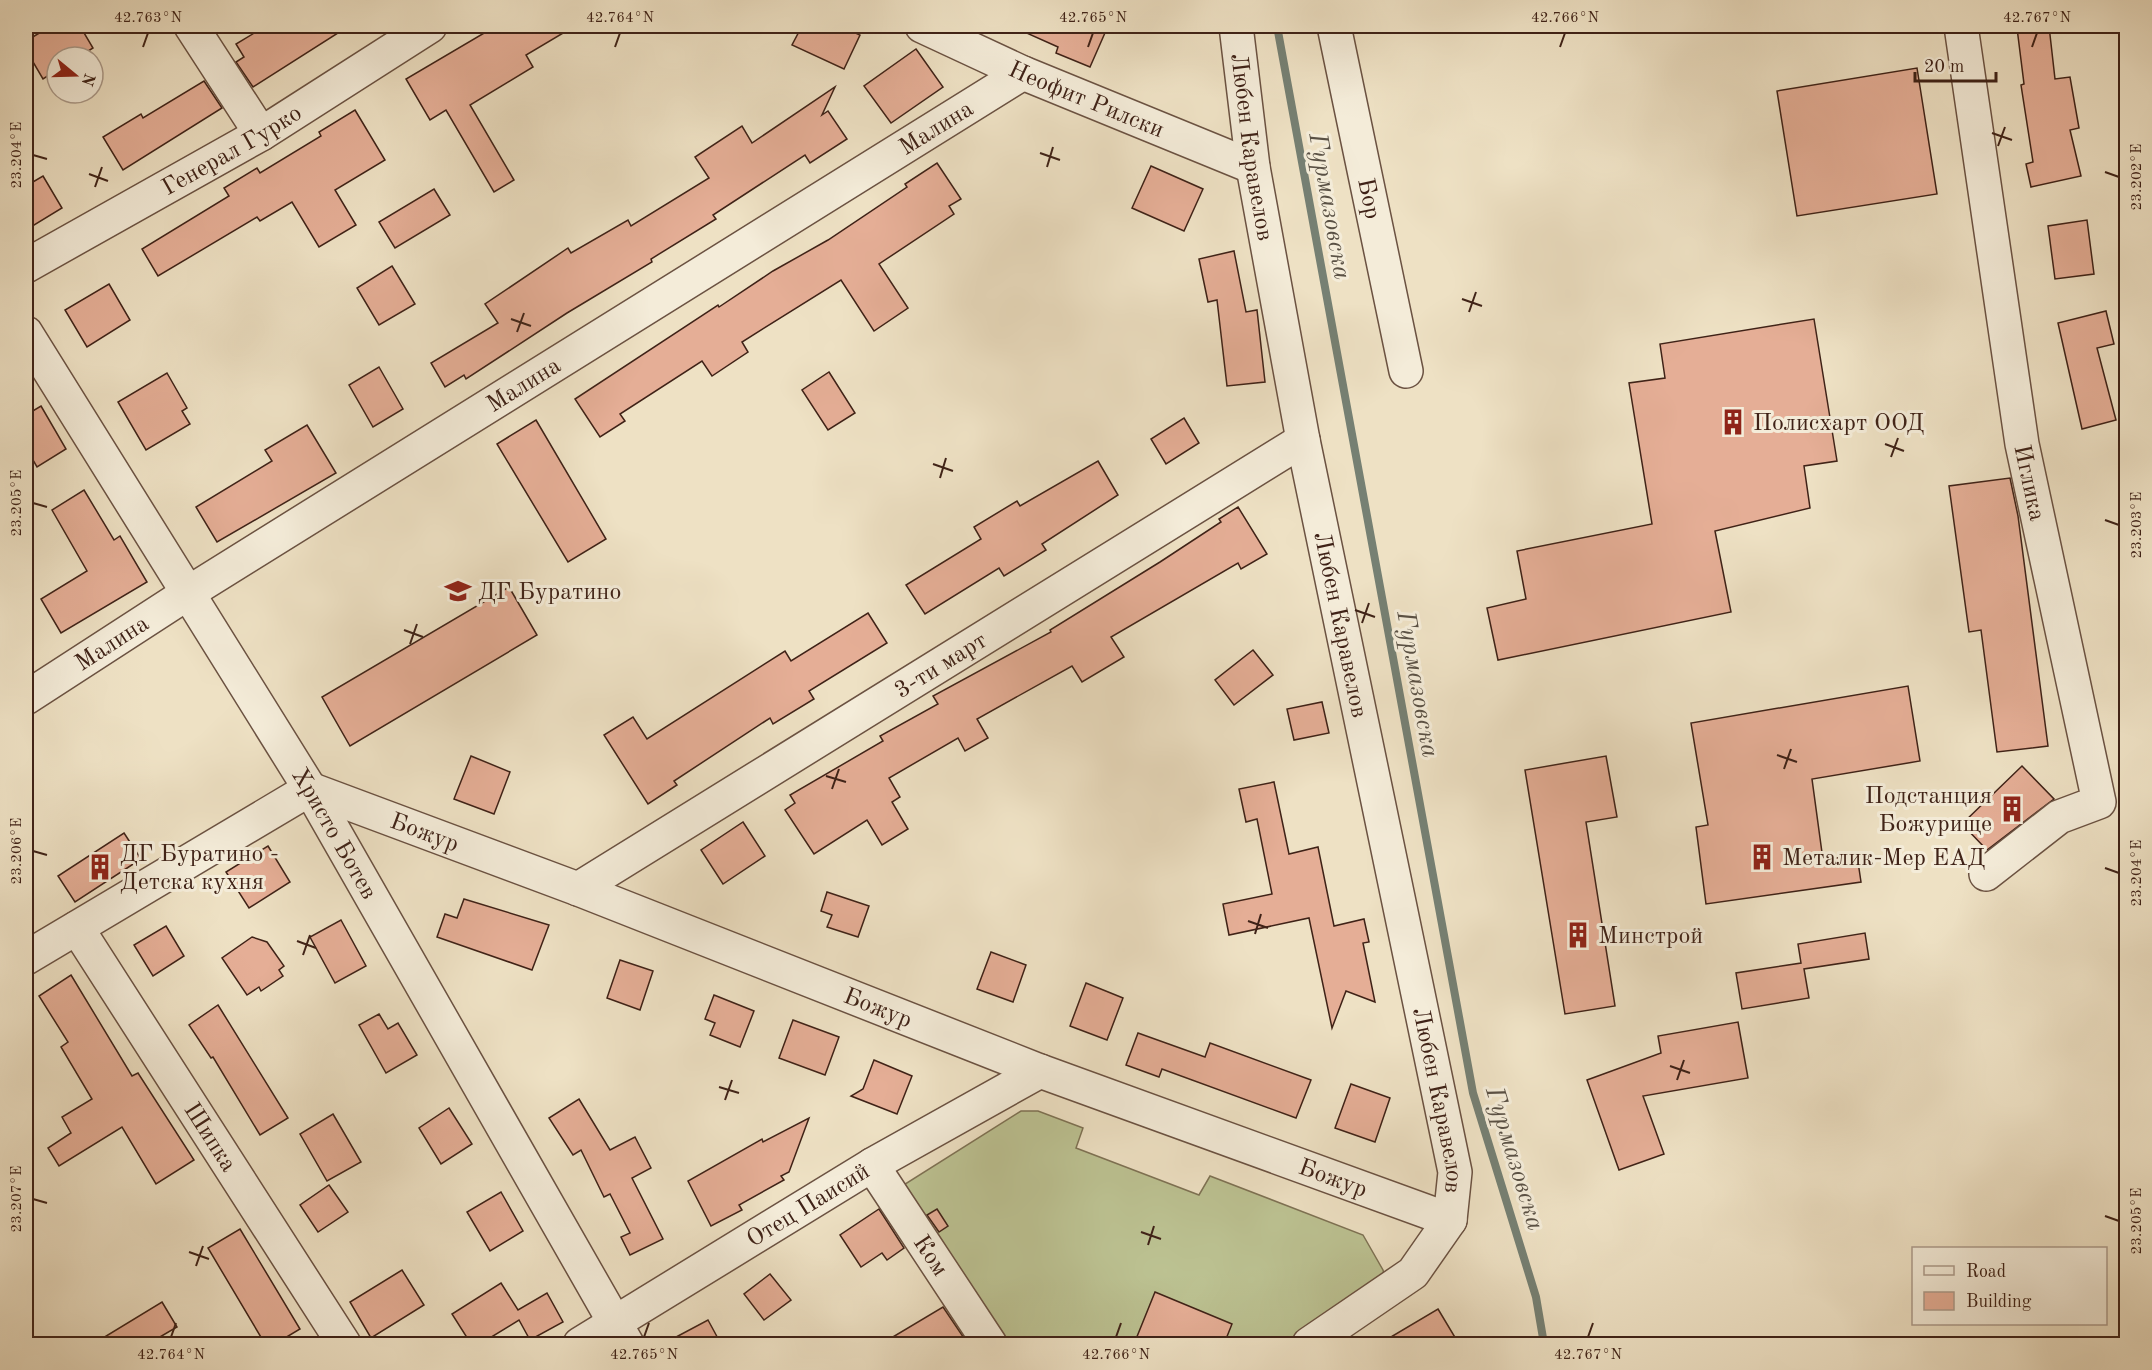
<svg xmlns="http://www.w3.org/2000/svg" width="2152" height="1370" font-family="'Old Standard TT',serif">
  <rect width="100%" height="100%" fill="#eee1c4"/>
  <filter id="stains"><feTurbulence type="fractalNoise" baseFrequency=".00333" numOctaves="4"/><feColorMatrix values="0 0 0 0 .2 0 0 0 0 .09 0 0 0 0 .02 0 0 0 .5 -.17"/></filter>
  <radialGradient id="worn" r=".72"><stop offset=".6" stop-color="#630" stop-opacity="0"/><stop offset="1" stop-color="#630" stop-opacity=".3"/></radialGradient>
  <polygon fill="#bcc292" stroke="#7e7254" stroke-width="1.5" points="1021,1111 1038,1111 1083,1128 1076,1148 1199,1195 1210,1176 1363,1235 1383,1270 1386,1281 1313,1344 984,1344 883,1198"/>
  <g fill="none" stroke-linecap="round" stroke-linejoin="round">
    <polyline stroke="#768073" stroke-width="8" points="1277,26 1473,1093 1536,1297 1544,1344"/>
  </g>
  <g fill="#e5ae96" stroke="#3f2217" stroke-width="1.5">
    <polygon points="51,26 80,26 93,48 79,57 57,57 57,70 43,79 26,50 26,41"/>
    <polygon points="266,26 349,26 253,87 236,62 244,57 236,44"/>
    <polygon points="496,26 575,26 526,55 533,67 470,105 514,180 494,192 446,110 430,120 406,79"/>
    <polygon points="802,26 840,26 860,35 844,69 792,45"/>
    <polygon points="1011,26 1108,26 1090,67 1056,53 1058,47"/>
    <polygon points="2049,26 2055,79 2070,77 2079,128 2070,130 2081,176 2031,187 2026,164 2033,162 2021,85 2024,84 2017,28"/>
    <polygon points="916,49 943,87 891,123 864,86"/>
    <polygon points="1917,68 1937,194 1797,216 1777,91"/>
    <polygon points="204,81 222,108 123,170 103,137 141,114 143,118"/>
    <polygon points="835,87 822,115 828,111 847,139 810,163 805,155 713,215 716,219 651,259 652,262 567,313 466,379 464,375 445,387 431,363 498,323 485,304 568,248 571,253 628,220 631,226 709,178 695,157 742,126 752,143"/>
    <polygon points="355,110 385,160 335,190 356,225 319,247 292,202 260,221 257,217 158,276 142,249 229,196 224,188 257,168 260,173 321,136 319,132"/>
    <polygon points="937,163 961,199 949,206 954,214 879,264 908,308 874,331 841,280 742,342 748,352 712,376 702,361 620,414 625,421 600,437 575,399 718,305 719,307 773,271 828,240 907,187 905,184"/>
    <polygon points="1151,166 1203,189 1184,231 1132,208"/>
    <polygon points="43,176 62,208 26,230 26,186"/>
    <polygon points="434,189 450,215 395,248 379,222"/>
    <polygon points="2087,220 2094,274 2055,279 2048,226"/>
    <polygon points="1234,251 1246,312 1257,310 1265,382 1227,386 1217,300 1208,302 1199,259"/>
    <polygon points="392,266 415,304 379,325 357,288"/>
    <polygon points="109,284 130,320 87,347 65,310"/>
    <polygon points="2106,311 2114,344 2097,348 2116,420 2082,429 2058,323"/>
    <polygon points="1814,319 1837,461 1804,466 1810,508 1715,531 1731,612 1498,660 1487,608 1526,599 1517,551 1652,524 1629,383 1665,378 1660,344"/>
    <polygon points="379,367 403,409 373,427 349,385"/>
    <polygon points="829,372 855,413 828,430 802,390"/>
    <polygon points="167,373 187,408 182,411 190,424 146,450 118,402"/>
    <polygon points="41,406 66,449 37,467 26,448 26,415"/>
    <polygon points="1184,418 1199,443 1166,464 1151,439"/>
    <polygon points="536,420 606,539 568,562 497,444"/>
    <polygon points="307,425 336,473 217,542 196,507 272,461 265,450"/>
    <polygon points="1098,461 1118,495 1042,544 1046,550 1004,576 999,568 925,614 906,585 981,539 974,527 1017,501 1020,506"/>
    <polygon points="2010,478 2018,516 2048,746 1997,752 1981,630 1969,632 1949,486"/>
    <polygon points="84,490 114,540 120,536 147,582 61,633 41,599 87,571 52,510"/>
    <polygon points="1238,507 1267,554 1241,569 1238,563 1111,637 1124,657 1082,682 1072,666 977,719 988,738 965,751 958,738 889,778 900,797 892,802 908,829 882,845 867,820 814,854 785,810 795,803 790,795 883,741 880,736 938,704 933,696 1051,632 1050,630 1160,562 1221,522 1219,519"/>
    <polygon points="509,587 537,635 350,746 322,697"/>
    <polygon points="868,613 887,643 809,691 814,699 773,724 770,718 674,781 677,785 648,804 604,735 633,717 647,739 785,651 791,661"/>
    <polygon points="1253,650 1273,675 1234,705 1215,680"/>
    <polygon points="1908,686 1920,761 1812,779 1823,860 1857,855 1861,882 1706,904 1696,827 1708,825 1691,723"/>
    <polygon points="1322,702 1329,733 1294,740 1287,709"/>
    <polygon points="471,756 510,772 494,814 454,799"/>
    <polygon points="1606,756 1617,817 1586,822 1615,1006 1565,1014 1525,770"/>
    <polygon points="2022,766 2054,799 1987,850 1962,824"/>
    <polygon points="1274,782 1289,854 1318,847 1334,926 1364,919 1369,942 1363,943 1375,1002 1346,991 1332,1028 1309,918 1229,935 1223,904 1272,894 1257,819 1246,822 1239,789"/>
    <polygon points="743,822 765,856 723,884 701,850"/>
    <polygon points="124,833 141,859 75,902 58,876"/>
    <polygon points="268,846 290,882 249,908 226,872"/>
    <polygon points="827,892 869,906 858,937 827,927 832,915 821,911"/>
    <polygon points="464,899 549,925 532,970 437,937 445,914 457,918"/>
    <polygon points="341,920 366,966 335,983 310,937"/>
    <polygon points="166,926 184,956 153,976 134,945"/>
    <polygon points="1865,933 1869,959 1804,969 1809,998 1742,1009 1736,973 1801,963 1798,944"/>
    <polygon points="252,937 267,942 284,966 279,970 283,976 261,991 259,987 247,995 222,958"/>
    <polygon points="991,952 1026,965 1013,1002 977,989"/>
    <polygon points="620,960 653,971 640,1010 607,998"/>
    <polygon points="71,975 132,1076 138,1073 194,1160 156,1184 122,1127 59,1166 48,1148 71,1133 62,1117 92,1099 61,1047 68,1042 39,996"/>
    <polygon points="1086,983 1123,998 1107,1040 1070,1026"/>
    <polygon points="714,995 754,1011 740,1047 710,1035 715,1023 705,1019"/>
    <polygon points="218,1005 288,1118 260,1135 213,1057 211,1058 189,1025"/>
    <polygon points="379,1014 388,1029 398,1023 417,1055 386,1073 359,1025"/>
    <polygon points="793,1020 839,1037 825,1075 779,1058"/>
    <polygon points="1738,1022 1748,1078 1643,1096 1664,1154 1619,1170 1587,1080 1661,1053 1658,1036"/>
    <polygon points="1138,1033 1205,1057 1210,1043 1311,1080 1296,1118 1162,1069 1159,1077 1126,1065"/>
    <polygon points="874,1060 912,1076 897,1114 851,1096 863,1089"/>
    <polygon points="1351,1084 1390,1098 1375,1142 1335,1128"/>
    <polygon points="579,1099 610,1150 635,1137 651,1168 632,1178 663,1239 630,1255 621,1237 630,1233 610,1194 604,1197 581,1150 573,1155 549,1118"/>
    <polygon points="449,1108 472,1144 441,1164 419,1128"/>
    <polygon points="333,1114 361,1162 327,1181 300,1134"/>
    <polygon points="809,1118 789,1172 781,1176 784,1180 739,1205 742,1210 711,1226 688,1181 762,1139 763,1142"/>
    <polygon points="329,1185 348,1212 318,1232 300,1205"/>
    <polygon points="501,1192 523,1231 490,1251 467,1212"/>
    <polygon points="879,1209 904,1248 887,1260 882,1253 861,1267 840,1235"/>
    <polygon points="937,1209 948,1226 939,1232 927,1215"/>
    <polygon points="240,1229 300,1329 275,1344 265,1344 208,1248"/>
    <polygon points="402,1270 424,1305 371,1338 350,1302"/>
    <polygon points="770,1274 791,1300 764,1320 744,1294"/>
    <polygon points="501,1283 518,1310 547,1293 563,1322 530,1340 519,1320 480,1344 471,1344 452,1314"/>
    <polygon points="1155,1292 1232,1324 1224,1344 1134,1344"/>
    <polygon points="162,1302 177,1327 148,1344 93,1344"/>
    <polygon points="943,1307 968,1344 881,1344"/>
    <polygon points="1438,1309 1459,1344 1379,1344"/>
    <polygon points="708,1320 721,1344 663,1344"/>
  </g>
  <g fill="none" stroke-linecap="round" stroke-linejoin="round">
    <g stroke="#6b5242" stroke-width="36">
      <g id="minor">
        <polyline points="191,26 261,134"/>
        <path id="s1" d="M922 26 1023 73 1253 167"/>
        <path id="s2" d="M1236 26 1253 167 1303 440 1455 1172 1450 1220 1413 1273 1309 1344"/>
        <path id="s3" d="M1334 26 1406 371"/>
        <path id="s4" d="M1961 26 2022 444 2099 802 2059 817 1986 874"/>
        <path id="s5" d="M26 266 261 134 430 26"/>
        <path id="s6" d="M26 333 310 789 627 1344"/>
        <path id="s7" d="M26 698 188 593 1023 73"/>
        <path id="s8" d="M578 889 1303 440"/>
        <path id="s9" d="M77 928 344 1344"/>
        <path id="s10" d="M26 958 310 789 578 889 1040 1071 1450 1220"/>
        <path id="s11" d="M872 1165 990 1344"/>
        <path id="s12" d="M580 1344 872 1165 1040 1071"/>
      </g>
    </g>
    <use href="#minor" stroke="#f4ecd9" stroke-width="33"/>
  </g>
  <path fill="none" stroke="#3f2217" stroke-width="2" d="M143 47 148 33M615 47 620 33M1088 47 1093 33M1560 47 1565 33M2032 47 2037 33M1992 133 2012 140M1998 146 2005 127M1040 153 1060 160M33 155 47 159M1047 167 1053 147M2105 172 2119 177M89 174 108 181M95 187 102 167M1462 299 1482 306M1469 312 1476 292M511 319 531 326M517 332 524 313M1885 444 1904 451M1891 457 1898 438M933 464 953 471M940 478 946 458M33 503 47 507M2105 520 2119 525M1355 610 1375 617M1362 623 1369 603M404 630 423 637M410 644 417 624M1777 755 1797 762M1784 769 1791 749M826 776 846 782M832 789 839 769M33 851 47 855M2105 868 2119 873M1248 921 1268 928M1255 934 1261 914M297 941 316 948M303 955 310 935M1670 1066 1690 1073M1677 1080 1684 1060M719 1087 739 1093M725 1100 732 1080M33 1199 47 1203M2105 1216 2119 1221M1141 1232 1161 1239M1148 1245 1154 1226M189 1252 209 1259M196 1266 203 1246M171 1337 176 1323M644 1337 649 1323M1116 1337 1121 1323M1588 1337 1593 1323"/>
  <defs>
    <g id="building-bare" transform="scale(2.07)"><path d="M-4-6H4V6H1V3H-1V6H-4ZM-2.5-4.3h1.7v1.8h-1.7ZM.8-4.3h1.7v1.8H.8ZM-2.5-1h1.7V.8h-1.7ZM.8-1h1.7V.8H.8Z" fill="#8f2418" stroke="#f4ecd9" stroke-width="2.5" paint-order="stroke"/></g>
    <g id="school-bare" transform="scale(2.07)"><path d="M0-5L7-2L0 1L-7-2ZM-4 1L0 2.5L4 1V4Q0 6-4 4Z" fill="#8f2418" stroke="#f4ecd9" stroke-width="2.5" paint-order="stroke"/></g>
  </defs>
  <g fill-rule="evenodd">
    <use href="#building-bare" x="1733" y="422"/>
    <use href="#school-bare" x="458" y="591"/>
    <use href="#building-bare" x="2012" y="809"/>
    <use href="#building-bare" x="1762" y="857"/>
    <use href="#building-bare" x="100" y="867"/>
    <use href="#building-bare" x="1578" y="935"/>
  </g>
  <g text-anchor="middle" stroke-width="6" stroke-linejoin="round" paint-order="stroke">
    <g font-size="24" fill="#3f2217" stroke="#f4ecd9">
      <text dy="8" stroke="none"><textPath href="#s1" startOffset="180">Неофит Рилски</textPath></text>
      <text dy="8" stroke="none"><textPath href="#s7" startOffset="1074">Малина</textPath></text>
      <text dy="8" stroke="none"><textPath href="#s2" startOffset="122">Любен Каравелов</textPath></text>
      <text dy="8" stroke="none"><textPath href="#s5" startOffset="236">Генерал Гурко</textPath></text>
      <text dy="8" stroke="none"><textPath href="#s3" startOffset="176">Бор</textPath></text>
      <text dy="8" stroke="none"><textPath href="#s7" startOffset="588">Малина</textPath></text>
      <text dy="8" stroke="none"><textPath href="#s4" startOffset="462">Иглика</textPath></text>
      <text dy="8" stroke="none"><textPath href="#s2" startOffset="608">Любен Каравелов</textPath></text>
      <text dy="8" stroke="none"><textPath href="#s7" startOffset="102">Малина</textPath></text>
      <text dy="8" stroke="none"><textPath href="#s8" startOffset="426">3-ти март</textPath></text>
      <text dy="8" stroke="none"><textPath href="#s10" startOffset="453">Божур</textPath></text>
      <text dy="8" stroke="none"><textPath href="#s6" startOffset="588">Христо Ботев</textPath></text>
      <text dy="8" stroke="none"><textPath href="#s10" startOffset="939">Божур</textPath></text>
      <text dy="8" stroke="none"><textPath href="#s2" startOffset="1094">Любен Каравелов</textPath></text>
      <text dy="8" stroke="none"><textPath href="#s9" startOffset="248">Шипка</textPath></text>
      <text dy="8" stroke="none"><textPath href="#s10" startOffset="1425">Божур</textPath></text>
      <text dy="8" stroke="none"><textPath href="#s12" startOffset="267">Отец Паисий</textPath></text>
      <text dy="8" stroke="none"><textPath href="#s11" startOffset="108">Ком</textPath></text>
    </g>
    <g font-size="24" fill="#3f2217" stroke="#f4ecd9" text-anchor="start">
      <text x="1753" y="430">Полисхарт ООД</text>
      <text x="478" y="599">ДГ Буратино</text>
      <text x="1992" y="803" text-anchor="end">Подстанция<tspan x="1992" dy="28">Божурище</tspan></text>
      <text x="120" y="861">ДГ Буратино -<tspan x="120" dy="28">Детска кухня</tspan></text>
      <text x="1782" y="865">Металик-Мер ЕАД</text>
      <text x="1598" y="943">Минстрой</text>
    </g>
    <g font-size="26" font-style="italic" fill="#5a5145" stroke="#f4ecd9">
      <text transform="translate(1331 206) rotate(80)" y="9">Гурмазовска</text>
      <text transform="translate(1419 684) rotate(80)" y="9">Гурмазовска</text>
      <text transform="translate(1516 1158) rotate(73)" y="9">Гурмазовска</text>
    </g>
  </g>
  <rect width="2152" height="1370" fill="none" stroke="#eee1c4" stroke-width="66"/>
  <rect x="1912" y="1247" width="195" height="78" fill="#f4ecd9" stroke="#ac9b8b" stroke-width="1.5"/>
  <rect x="1924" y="1266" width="30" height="9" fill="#f4ecd9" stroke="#ac9b8b" stroke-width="1.5"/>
  <text x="1966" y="1277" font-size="18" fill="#3f2217">Road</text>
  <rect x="1924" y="1292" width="30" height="18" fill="#e5ae96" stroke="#ac9b8b" stroke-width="1.5"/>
  <text x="1966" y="1307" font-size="18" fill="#3f2217">Building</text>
  <g transform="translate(75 75) rotate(109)"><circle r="28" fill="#f4ecd9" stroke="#ac9b8b" stroke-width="1.5"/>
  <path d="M0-4.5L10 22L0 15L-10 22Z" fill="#8f2418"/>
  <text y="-9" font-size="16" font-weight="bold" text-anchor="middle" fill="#3f2217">N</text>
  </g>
  <path d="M1915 72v9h81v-9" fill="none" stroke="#3f2217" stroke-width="3"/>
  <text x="1924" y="72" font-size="18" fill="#3f2217" stroke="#f4ecd9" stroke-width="4.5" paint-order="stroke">20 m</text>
  <rect x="33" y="33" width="2086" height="1304" fill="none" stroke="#3f2217" stroke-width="2"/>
  <g font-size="15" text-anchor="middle" fill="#3f2217">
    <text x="148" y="22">42.763°N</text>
    <text x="620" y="22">42.764°N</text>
    <text x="1093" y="22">42.765°N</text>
    <text x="1565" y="22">42.766°N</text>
    <text x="2037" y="22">42.767°N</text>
    <text transform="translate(16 155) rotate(-90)" y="5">23.204°E</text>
    <text transform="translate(2136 177) rotate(-90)" y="5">23.202°E</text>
    <text transform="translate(16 503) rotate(-90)" y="5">23.205°E</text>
    <text transform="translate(2136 525) rotate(-90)" y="5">23.203°E</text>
    <text transform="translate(16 851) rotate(-90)" y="5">23.206°E</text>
    <text transform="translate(2136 873) rotate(-90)" y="5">23.204°E</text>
    <text transform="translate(16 1199) rotate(-90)" y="5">23.207°E</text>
    <text transform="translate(2136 1221) rotate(-90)" y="5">23.205°E</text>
    <text x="171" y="1359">42.764°N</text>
    <text x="644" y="1359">42.765°N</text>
    <text x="1116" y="1359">42.766°N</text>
    <text x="1588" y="1359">42.767°N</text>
  </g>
  <rect width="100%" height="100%" filter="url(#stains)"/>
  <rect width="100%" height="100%" fill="url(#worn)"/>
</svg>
